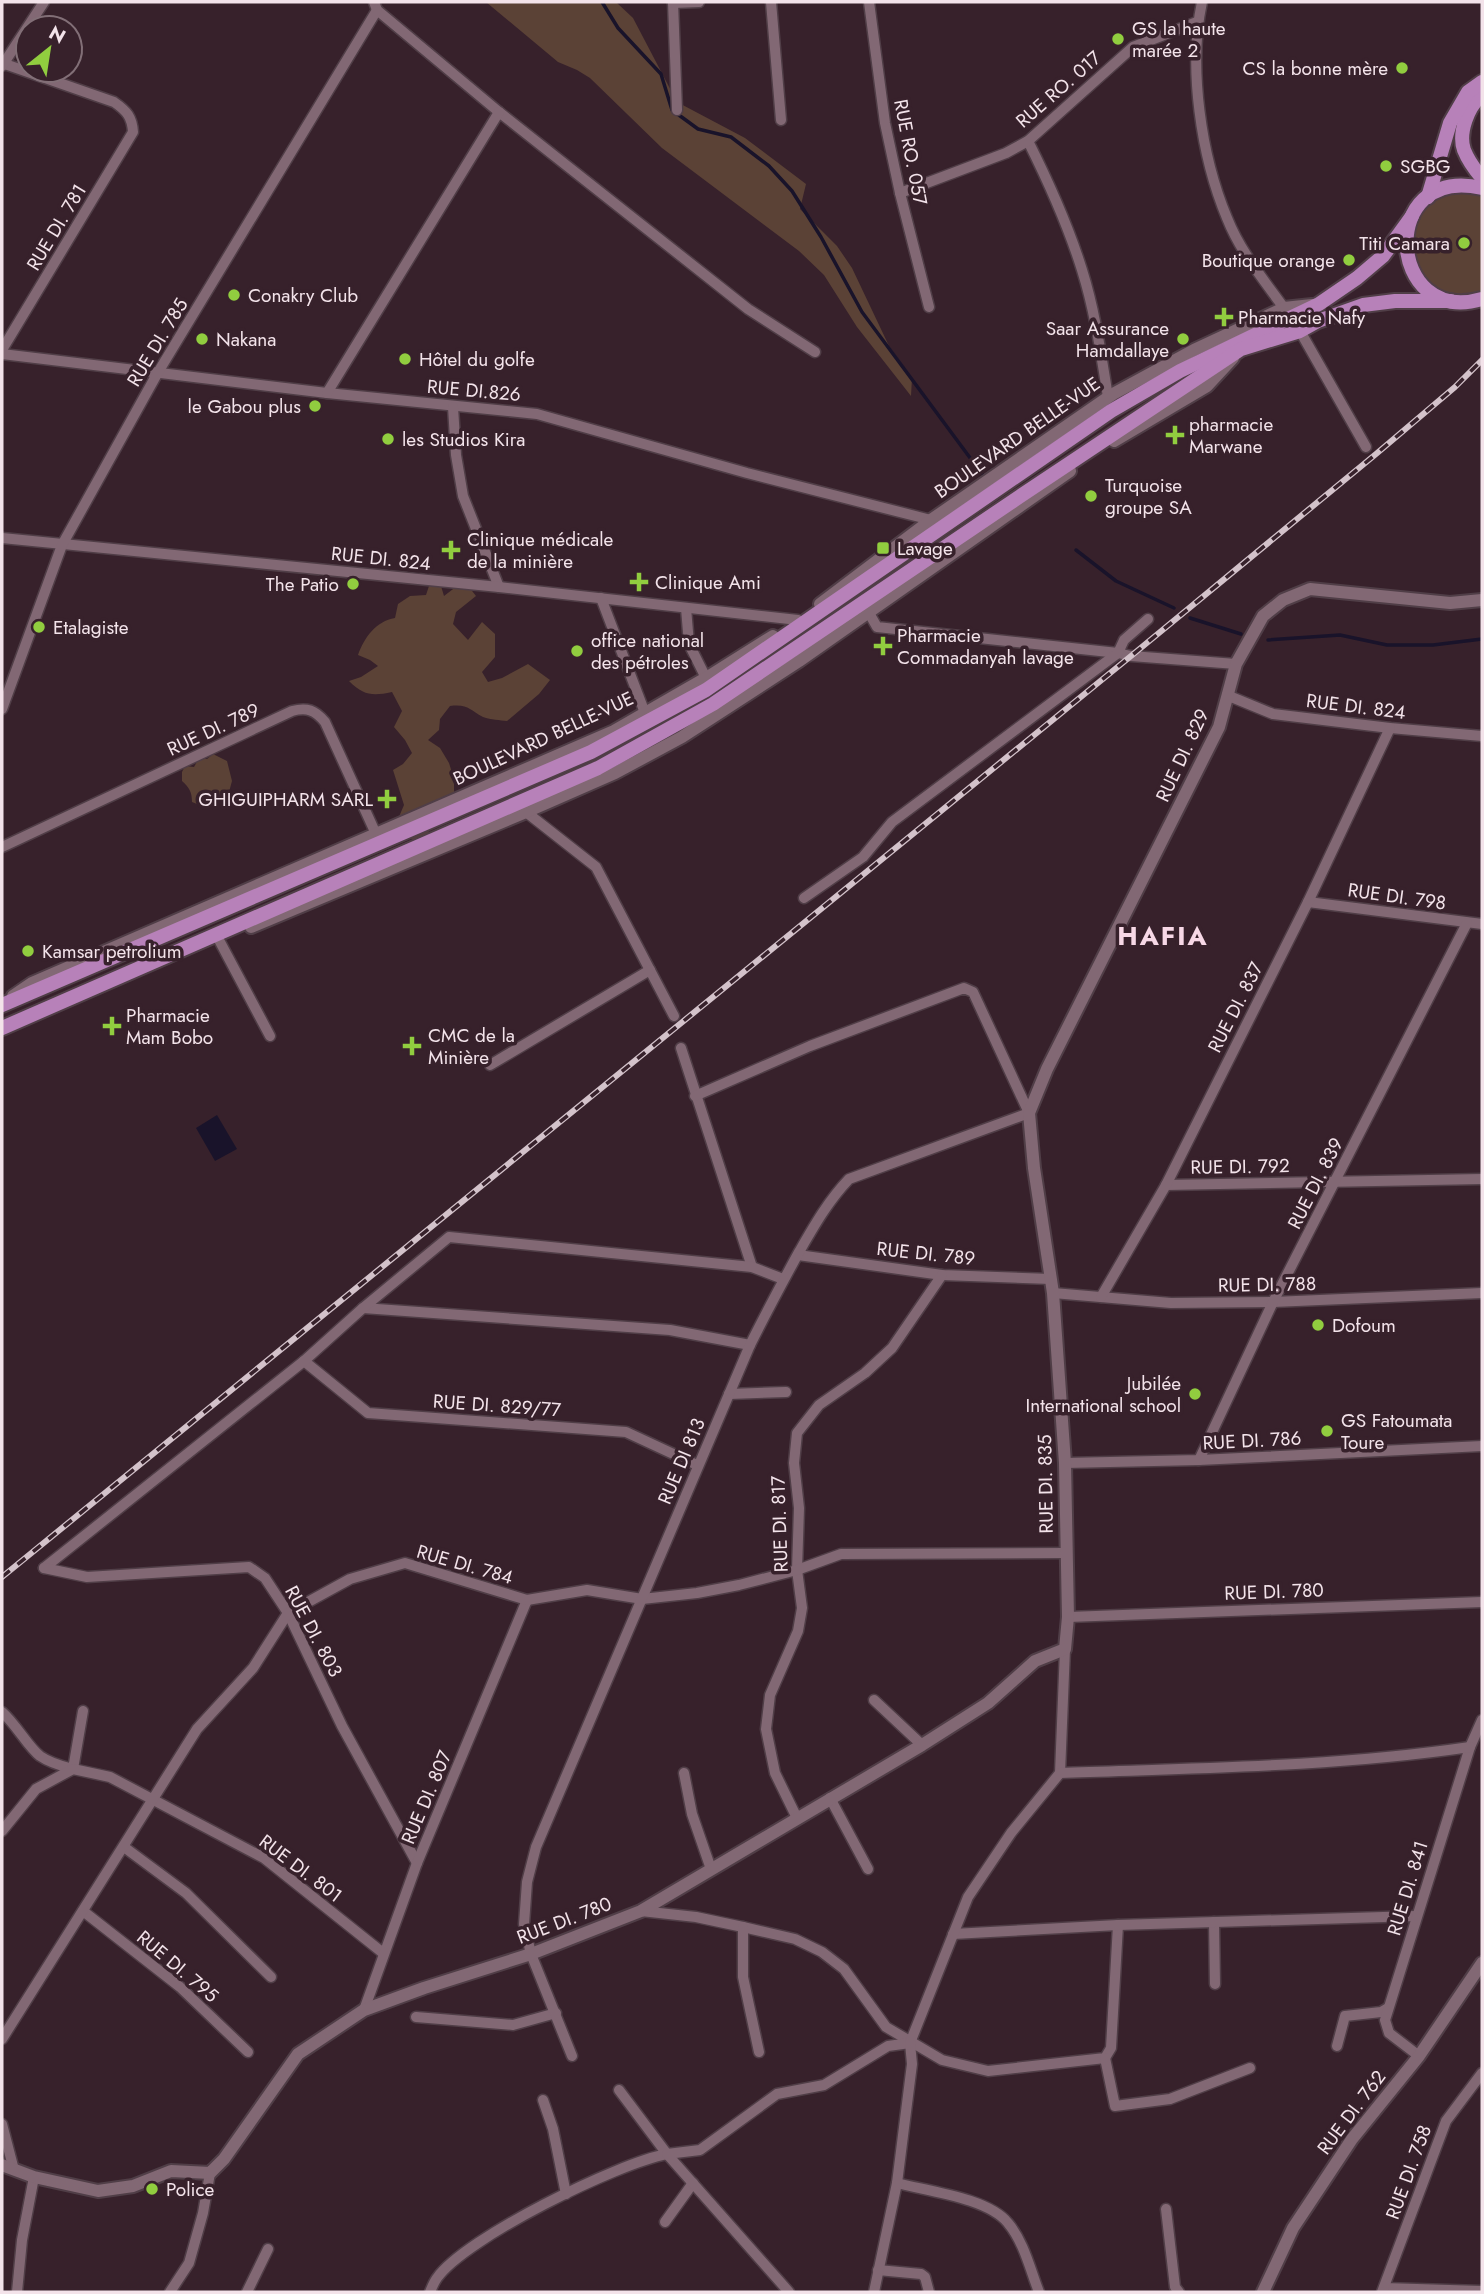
<svg xmlns="http://www.w3.org/2000/svg" width="1484" height="2294" font-family="Jost,sans-serif">
  <rect width="100%" height="100%" fill="#37212b"/>
  <g fill="#5b4236">
    <polygon points="486,2 616,2 633,18 677,102 745,138 806,184 800,209 837,246 852,268 889,346 912,378 911,396 857,327 824,275 799,251 662,148 590,78 577,70 558,62"/>
    <path d="M1446 192H1482V295C1468 298 1453 298 1440 292 1412 279 1402 230 1424 208 1430 202 1439 197 1446 192Z"/>
    <path d="M430 583 441 586 444 596 457 586 469 587 476 596 456 612 453 624 468 640 482 622 495 634V657L482 672 488 682 502 678 528 664 550 680 539 694 507 721C500 720 491 720 483 717 469 710 469 704 450 706L440 719 439 730 428 740 440 748 449 763 454 779V795L427 834 415 841 399 830 398 819 404 805 393 770 403 764 412 753 405 740 394 727 402 711 392 692C373 696 364 696 349 681L361 677 378 666 370 660 358 655C364 638 376 621 395 618L398 604 410 596 426 595Z"/>
    <path d="M213 754 227 761 232 781 229 792 197 804 192 802C192 792 189 787 182 781V772L185 766 194 767 199 758 207 759Z"/>
  </g>
  <polygon fill="#19132a" points="217,1115 237,1149 215,1161 196,1128"/>
  <g fill="none" stroke-linecap="round" stroke-linejoin="round">
    <g stroke="#19132a" stroke-width="3.5">
      <polyline points="602,2 618,28 661,74 672,110 698,129 731,137 769,166 792,191 821,237 862,312 982,474"/>
      <polyline points="1076,550 1116,581 1174,608"/>
      <polyline points="1190,618 1241,634"/>
      <polyline points="1268,640 1340,635 1387,645 1433,645 1482,639"/>
    </g>
    <g stroke="#503e47" stroke-width="13">
      <g id="minor">
        <polyline points="374,2 377,10 499,112 748,309 815,352"/>
        <polyline points="673,2 677,110"/>
        <polyline points="771,2 781,120"/>
        <polyline points="869,2 885,123 900,193 929,307"/>
        <path d="M1202 2C1188 67 1201 156 1227 218 1240 251 1263 279 1284 308"/>
        <polyline points="673,3 699,2"/>
        <path d="M2 63 114 102C127 111 132 117 133 132L2 350"/>
        <polyline points="2,66 44,2"/>
        <path d="M1028 141C1049 183 1068 225 1082 270 1095 311 1101 354 1108 397"/>
        <polyline points="900,193 1006,153 1028,141 1133,47 1197,22"/>
        <polyline points="1300,331 1366,447"/>
        <polyline points="2,354 327,393 537,414 747,473 931,520"/>
        <polyline points="327,393 499,112"/>
        <polyline points="453,407 456,455 463,496 499,587"/>
        <polyline points="2,538 499,587 798,620"/>
        <polyline points="601,598 645,713"/>
        <polyline points="686,608 689,644 706,678"/>
        <polyline points="869,613 877,627 1118,653 1131,656 1236,664"/>
        <polyline points="1229,696 1273,714 1390,728 1482,736"/>
        <polyline points="2,709 62,545 157,374 377,10"/>
        <polyline points="526,812 596,867 674,1016"/>
        <path d="M2 847 292 711C307 707 315 710 325 722L376 834"/>
        <polyline points="804,898 863,857 892,822 1118,653 1124,640 1148,619"/>
        <polyline points="1308,902 1482,924"/>
        <polyline points="219,940 270,1036"/>
        <polyline points="681,1048 752,1267"/>
        <polyline points="490,1065 650,970"/>
        <polyline points="1166,1185 1482,1179"/>
        <polyline points="798,1255 942,1275 1051,1279"/>
        <polyline points="1053,1293 1171,1303 1273,1302 1482,1293"/>
        <polyline points="1101,1297 1166,1185 1308,902 1390,728"/>
        <polyline points="363,1308 670,1330 750,1345"/>
        <polyline points="304,1361 368,1413 626,1432 697,1465"/>
        <polyline points="729,1394 786,1392"/>
        <polyline points="1199,1460 1273,1302 1467,923"/>
        <polyline points="1065,1463 1199,1460 1482,1446"/>
        <polyline points="44,1568 304,1361 363,1308 449,1237 752,1267 783,1279"/>
        <polyline points="44,1568 87,1577 249,1567 265,1578 288,1613 342,1726 417,1863"/>
        <polyline points="1068,1617 1482,1602"/>
        <polyline points="874,1700 922,1745"/>
        <path d="M2 1712C16 1724 28 1747 40 1756 50 1763 61 1766 73 1769L83 1711"/>
        <polyline points="684,1773 692,1814 711,1869"/>
        <polyline points="1060,1773 1065,1649"/>
        <polyline points="830,1798 868,1869"/>
        <polyline points="797,1818 775,1773 766,1729 770,1695 798,1631 802,1608 797,1570 799,1508 794,1463 797,1433 819,1405 865,1373 892,1348 942,1275"/>
        <polyline points="2,1831 36,1789 73,1769 110,1777 264,1858 383,1953"/>
        <polyline points="124,1847 186,1893 271,1977"/>
        <polyline points="83,1911 180,1987 248,2052"/>
        <polyline points="641,1911 696,1917 743,1927 795,1939 822,1952 844,1969 886,2027 942,2060 988,2071 1105,2058 1111,2048 1118,1925"/>
        <polyline points="1214,1922 1215,1984"/>
        <polyline points="743,1927 743,1977 759,2052"/>
        <polyline points="953,1934 1118,1925 1416,1916"/>
        <polyline points="364,2010 417,1863 527,1600"/>
        <polyline points="416,2017 513,2025 556,2013"/>
        <polyline points="2,2039 197,1729 253,1668 288,1613 350,1579 405,1563 527,1600 587,1590 642,1599 697,1593 739,1585 797,1570 841,1554 1065,1553"/>
        <polyline points="1337,2046 1345,2016 1381,2012 1388,2008"/>
        <path d="M572 2056 531 1954 524 1924 527 1882 536 1847 750 1345C766 1313 782 1283 799 1252 814 1226 828 1201 849 1179L1029 1113 973 992 964 988 810 1046 695 1096"/>
        <polyline points="1419,2056 1389,2033 1385,2020 1470,1747 1482,1720"/>
        <polyline points="1105,2058 1115,2106 1170,2099 1250,2068"/>
        <polyline points="543,2100 553,2129 566,2194"/>
        <polyline points="2,2124 14,2170"/>
        <path d="M897 2183C927 2191 988 2198 1008 2223 1024 2242 1030 2269 1039 2292"/>
        <polyline points="1166,2209 1175,2287 1179,2292"/>
        <polyline points="665,2222 693,2183"/>
        <polyline points="878,2270 921,2274 925,2277 929,2292"/>
        <polyline points="1384,2288 1482,2291"/>
        <polyline points="17,2292 22,2240 34,2177"/>
        <polyline points="170,2292 189,2263 203,2213 210,2173"/>
        <polyline points="247,2292 268,2249"/>
        <path d="M430 2292C432 2287 434 2282 437 2278 465 2238 618 2163 667 2154L619 2090"/>
        <polyline points="789,2292 667,2154 700,2150 777,2094 824,2085 888,2046 910,2043"/>
        <path d="M874 2292 897 2183 912 2064 910 2043 968 1897 1011 1833 1060 1773C1198 1768 1333 1767 1470 1747"/>
        <polyline points="1382,2292 1446,2121 1482,2073"/>
      </g>
    </g>
    <g stroke="#503e47" stroke-width="16">
      <g id="tertiary">
        <polyline points="1114,441 1207,386 1233,358"/>
        <polyline points="820,604 931,520 1113,394 1194,350 1284,308 1312,305"/>
        <polyline points="251,927 526,812 615,773 682,737 799,661 1070,471"/>
        <polyline points="13,996 32,983 614,731 706,678 773,636"/>
        <polyline points="2,2165 34,2177 98,2191 133,2186 171,2171 210,2173 224,2159 298,2054 364,2010 424,1988 531,1954 641,1911 922,1745 988,1703 1035,1661 1065,1649 1068,1617 1065,1463 1053,1293 1034,1168 1029,1113 1047,1069 1219,727 1236,664 1263,616 1283,600 1310,589 1450,603 1482,600"/>
        <polyline points="1263,2292 1293,2228 1352,2139 1419,2056 1482,1963"/>
      </g>
    </g>
    <g stroke="#503e47" stroke-width="18">
      <g id="primary">
        <path d="M1482 95C1468 106 1458 133 1464 150 1468 160 1476 171 1482 178"/>
        <path d="M1482 188C1376 164 1387 327 1482 299"/>
        <polyline points="1428,197 1450,123 1468,92 1482,82"/>
        <polyline points="2,1005 591,752 706,690 1111,411 1180,371 1319,304 1357,278 1383,256 1412,216"/>
        <polyline points="2,1028 598,768 713,704 1019,497 1241,349 1300,331 1318,321 1363,305 1395,301 1451,301"/>
      </g>
    </g>
    <use href="#minor" stroke="#826874" stroke-width="10"/>
    <use href="#tertiary" stroke="#826874" stroke-width="12"/>
    <use href="#primary" stroke="#b781b9" stroke-width="14"/>
    <g stroke="#d3c2ca" stroke-width="6">
      <polyline id="rail" points="2,1577 1131,656 1376,454 1455,387 1482,360"/>
    </g>
    <use href="#rail" stroke="#37212b" stroke-width="3.5" stroke-dasharray="10" stroke-linecap="butt"/>
  </g>
  <g fill="#91cd3f" stroke="#37212b" stroke-width="2.5">
    <circle cx="1118" cy="39" r="7"/>
    <circle cx="1402" cy="68" r="7"/>
    <circle cx="1386" cy="166" r="7"/>
    <circle cx="1464" cy="243" r="7"/>
    <circle cx="1349" cy="260" r="7"/>
    <circle cx="234" cy="295" r="7"/>
    <path d="M1220.5 306.5h7v7h7v7h-7v7h-7v-7h-7v-7h7z"/>
    <circle cx="202" cy="339" r="7"/>
    <circle cx="1183" cy="339" r="7"/>
    <circle cx="405" cy="359" r="7"/>
    <circle cx="315" cy="406" r="7"/>
    <path d="M1171.5 424.5h7v7h7v7h-7v7h-7v-7h-7v-7h7z"/>
    <circle cx="388" cy="439" r="7"/>
    <circle cx="1091" cy="496" r="7"/>
    <rect x="876" y="541" width="14" height="14" rx="3.5"/>
    <path d="M447.5 539.5h7v7h7v7h-7v7h-7v-7h-7v-7h7z"/>
    <path d="M635.5 571.5h7v7h7v7h-7v7h-7v-7h-7v-7h7z"/>
    <circle cx="353" cy="584" r="7"/>
    <circle cx="39" cy="627" r="7"/>
    <path d="M879.5 635.5h7v7h7v7h-7v7h-7v-7h-7v-7h7z"/>
    <circle cx="577" cy="651" r="7"/>
    <path d="M383.5 788.5h7v7h7v7h-7v7h-7v-7h-7v-7h7z"/>
    <circle cx="28" cy="951" r="7"/>
    <path d="M108.5 1015.5h7v7h7v7h-7v7h-7v-7h-7v-7h7z"/>
    <path d="M408.5 1035.5h7v7h7v7h-7v7h-7v-7h-7v-7h7z"/>
    <circle cx="1318" cy="1325" r="7"/>
    <circle cx="1195" cy="1394" r="7"/>
    <circle cx="1327" cy="1431" r="7"/>
    <circle cx="152" cy="2189" r="7"/>
  </g>
  <g text-anchor="middle" stroke-width="7" stroke-linejoin="round" paint-order="stroke">
    <g font-size="19" fill="#f3e3ea" stroke="#37212b" text-anchor="start">
      <text x="1132" y="35">GS la haute<tspan x="1132" dy="22">marée 2</tspan></text>
      <text x="1388" y="75" text-anchor="end">CS la bonne mère</text>
      <text x="1400" y="173">SGBG</text>
      <text x="1450" y="250" text-anchor="end">Titi Camara</text>
      <text x="1335" y="267" text-anchor="end">Boutique orange</text>
      <text x="248" y="302">Conakry Club</text>
      <text x="1238" y="324">Pharmacie Nafy</text>
      <text x="1169" y="335" text-anchor="end">Saar Assurance<tspan x="1169" dy="22">Hamdallaye</tspan></text>
      <text x="216" y="346">Nakana</text>
      <text x="419" y="366">Hôtel du golfe</text>
      <text x="301" y="413" text-anchor="end">le Gabou plus</text>
      <text x="1189" y="431">pharmacie<tspan x="1189" dy="22">Marwane</tspan></text>
      <text x="402" y="446">les Studios Kira</text>
      <text x="1105" y="492">Turquoise<tspan x="1105" dy="22">groupe SA</tspan></text>
      <text x="467" y="546">Clinique médicale<tspan x="467" dy="22">de la minière</tspan></text>
      <text x="897" y="555">Lavage</text>
      <text x="655" y="589">Clinique Ami</text>
      <text x="339" y="591" text-anchor="end">The Patio</text>
      <text x="53" y="634">Etalagiste</text>
      <text x="897" y="642">Pharmacie<tspan x="897" dy="22">Commadanyah lavage</tspan></text>
      <text x="591" y="647">office national<tspan x="591" dy="22">des pétroles</tspan></text>
      <text x="373" y="806" text-anchor="end">GHIGUIPHARM SARL</text>
      <text x="42" y="958">Kamsar petrolium</text>
      <text x="126" y="1022">Pharmacie<tspan x="126" dy="22">Mam Bobo</tspan></text>
      <text x="428" y="1042">CMC de la<tspan x="428" dy="22">Minière</tspan></text>
      <text x="1332" y="1332">Dofoum</text>
      <text x="1181" y="1390" text-anchor="end">Jubilée<tspan x="1181" dy="22">International school</tspan></text>
      <text x="1341" y="1427">GS Fatoumata<tspan x="1341" dy="22">Toure</tspan></text>
      <text x="166" y="2196">Police</text>
    </g>
    <g font-size="19" fill="#f3e3ea" stroke="#37212b">
      <text transform="translate(1058 89) rotate(-41)" y="7">RUE RO. 017</text>
      <text transform="translate(911 152) rotate(79)" y="7">RUE RO. 057</text>
      <text transform="translate(56 227) rotate(-59)" y="7">RUE DI. 781</text>
      <text transform="translate(157 342) rotate(-59)" y="7">RUE DI. 785</text>
      <text transform="translate(474 390) rotate(5)" y="7">RUE DI.826</text>
      <text transform="translate(1017 437) rotate(-35)" y="7">BOULEVARD BELLE-VUE</text>
      <text transform="translate(381 558) rotate(6)" y="7">RUE DI. 824</text>
      <text transform="translate(1356 706) rotate(7)" y="7">RUE DI. 824</text>
      <text transform="translate(213 729) rotate(-25)" y="7">RUE DI. 789</text>
      <text transform="translate(543 738) rotate(-25)" y="7">BOULEVARD BELLE-VUE</text>
      <text transform="translate(1182 755) rotate(-65)" y="7">RUE DI. 829</text>
      <text transform="translate(1397 896) rotate(8)" y="7">RUE DI. 798</text>
      <text transform="translate(1235 1007) rotate(-63)" y="7">RUE DI. 837</text>
      <text transform="translate(1240 1166) rotate(-1)" y="7">RUE DI. 792</text>
      <text transform="translate(1315 1183) rotate(-63)" y="7">RUE DI. 839</text>
      <text transform="translate(926 1253) rotate(6)" y="7">RUE DI. 789</text>
      <text transform="translate(1267 1284) rotate(-1)" y="7">RUE DI. 788</text>
      <text transform="translate(497 1405) rotate(4)" y="7">RUE DI. 829/77</text>
      <text transform="translate(1252 1440) rotate(-3)" y="7">RUE DI. 786</text>
      <text transform="translate(681 1461) rotate(-67)" y="7">RUE DI 813</text>
      <text transform="translate(1045 1484) rotate(-91)" y="7">RUE DI. 835</text>
      <text transform="translate(779 1524) rotate(-92)" y="7">RUE DI. 817</text>
      <text transform="translate(465 1564) rotate(16)" y="7">RUE DI. 784</text>
      <text transform="translate(1274 1591) rotate(-2)" y="7">RUE DI. 780</text>
      <text transform="translate(314 1631) rotate(62)" y="7">RUE DI. 803</text>
      <text transform="translate(426 1797) rotate(-67)" y="7">RUE DI. 807</text>
      <text transform="translate(301 1868) rotate(37)" y="7">RUE DI. 801</text>
      <text transform="translate(1407 1888) rotate(-73)" y="7">RUE DI. 841</text>
      <text transform="translate(564 1920) rotate(-21)" y="7">RUE DI. 780</text>
      <text transform="translate(178 1966) rotate(40)" y="7">RUE DI. 795</text>
      <text transform="translate(1351 2112) rotate(-53)" y="7">RUE DI. 762</text>
      <text transform="translate(1408 2172) rotate(-70)" y="7">RUE DI. 758</text>
    </g>
    <g font-size="26" font-weight="bold" letter-spacing="2" fill="#f7d8e6" stroke="#37212b">
      <text x="1163" y="945">HAFIA</text>
    </g>
  </g>
  <rect width="1484" height="2294" fill="none" stroke="#f3e3ea" stroke-width="7"/>
  <g transform="translate(49 49) rotate(30)"><circle r="33" fill="#37212b" stroke="#826f77" stroke-width="2"/>
  <path d="M0-5L12 26L0 18L-12 26Z" fill="#91cd3f"/>
  <text y="-10" font-size="19" font-weight="bold" text-anchor="middle" fill="#f3e3ea">N</text>
  </g>
</svg>
